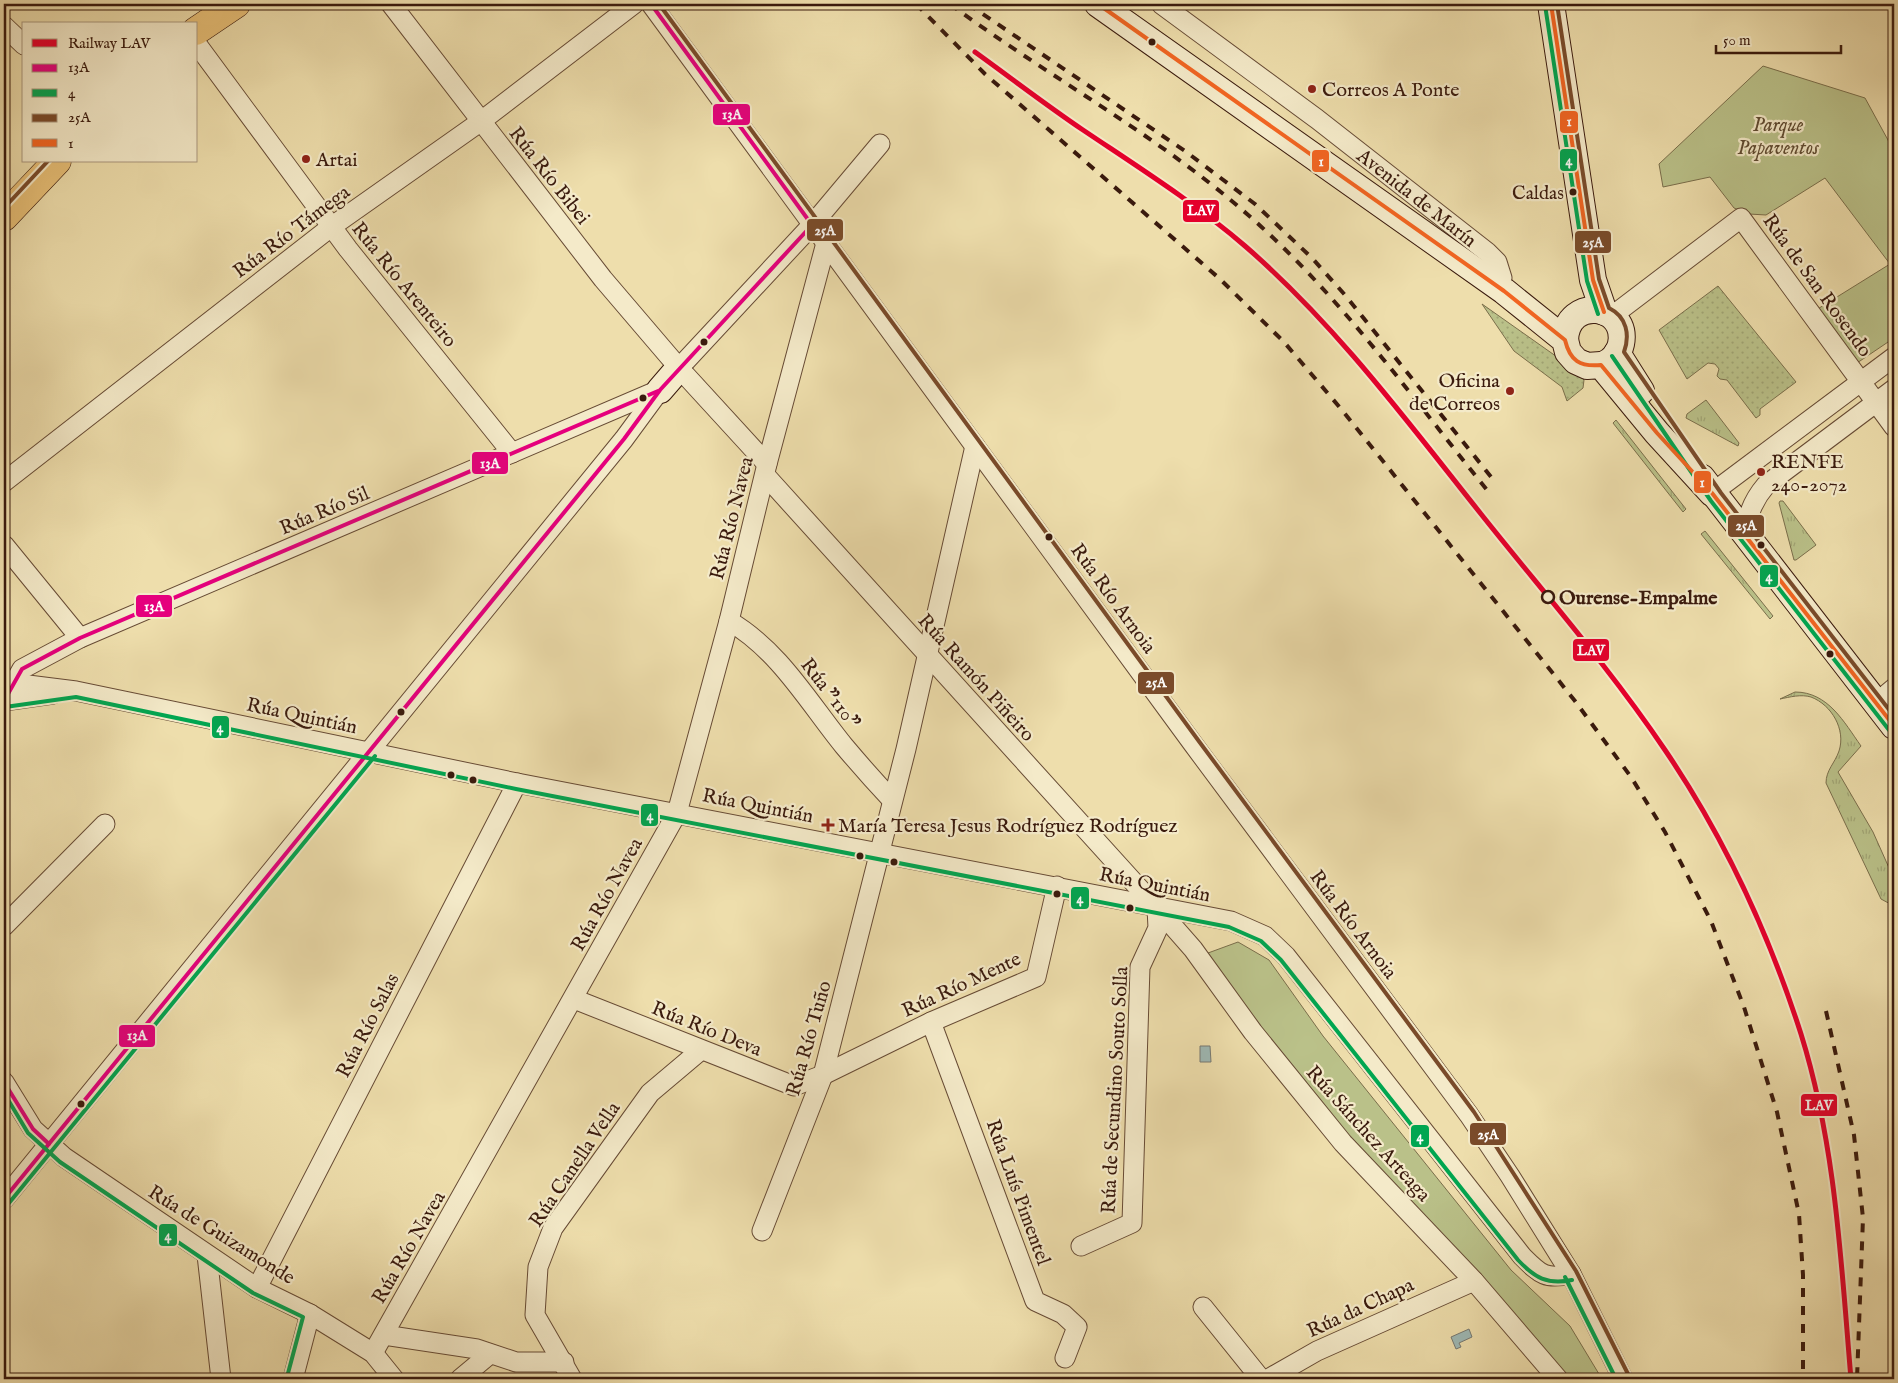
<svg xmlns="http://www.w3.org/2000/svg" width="1898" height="1383" font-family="'IM FELL English',serif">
  <defs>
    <pattern id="grass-tufts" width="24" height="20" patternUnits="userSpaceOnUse" patternTransform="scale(1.25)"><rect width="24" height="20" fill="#bac189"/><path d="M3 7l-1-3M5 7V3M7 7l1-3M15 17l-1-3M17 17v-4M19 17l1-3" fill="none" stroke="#a1a575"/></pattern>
    <pattern id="garden-dots" width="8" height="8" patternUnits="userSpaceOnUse" patternTransform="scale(1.25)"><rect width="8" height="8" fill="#bac189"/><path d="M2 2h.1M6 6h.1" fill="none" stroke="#a1a575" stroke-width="1.8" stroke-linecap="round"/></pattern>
  </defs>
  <rect width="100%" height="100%" fill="#eedeac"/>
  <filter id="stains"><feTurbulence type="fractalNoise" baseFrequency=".004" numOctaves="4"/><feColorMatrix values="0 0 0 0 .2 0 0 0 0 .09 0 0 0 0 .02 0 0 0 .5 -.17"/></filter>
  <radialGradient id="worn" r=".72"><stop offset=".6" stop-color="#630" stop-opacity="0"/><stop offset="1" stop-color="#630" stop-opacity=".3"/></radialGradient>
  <g fill="url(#grass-tufts)" stroke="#7a6e4b">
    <polygon points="1706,400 1739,443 1738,446 1686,418 1687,414"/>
    <polygon points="1616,420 1682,504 1686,509 1683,512 1613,423"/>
    <polygon points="1780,501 1783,501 1816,545 1796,560 1794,560 1779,503"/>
    <polygon points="1705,531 1773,616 1770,619 1701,534"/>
    <path d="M1795 692C1828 692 1844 722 1861 746L1838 772 1873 832 1894 879V906L1881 899 1826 783C1826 770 1835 763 1839 751 1846 730 1832 705 1811 697 1801 694 1790 697 1780 699Z"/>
  </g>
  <g fill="#bac189" stroke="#7a6e4b">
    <polygon points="1763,66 1865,98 1894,151 1894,338 1854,365 1816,310 1890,264 1825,178 1766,215 1749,214 1734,208 1710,177 1663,187 1659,164"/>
    <polygon points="1238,942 1269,960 1323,1036 1511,1270 1570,1326 1602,1379 1566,1379 1320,1107 1221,980 1208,953"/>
  </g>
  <g fill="url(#garden-dots)" stroke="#7a6e4b">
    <polygon points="1718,286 1796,382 1760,409 1760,415 1756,418 1727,380 1720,379 1717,376 1719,369 1715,364 1708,363 1687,379 1659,330"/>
    <polygon points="1482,304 1577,371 1584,380 1583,388 1567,401 1562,387 1514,351"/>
  </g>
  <g fill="#9eb9b5" stroke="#767972">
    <polygon points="1200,1046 1210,1046 1211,1062 1200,1062"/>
    <polygon points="1469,1329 1472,1337 1459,1343 1461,1347 1456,1349 1451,1337"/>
  </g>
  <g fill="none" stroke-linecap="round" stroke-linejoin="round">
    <g stroke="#674b35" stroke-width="21">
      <g id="street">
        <polyline points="391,4 603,279 679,368 767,464"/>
        <polyline points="651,4 1193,744 1469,1115 1510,1176 1571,1274 1623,1379"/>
        <path id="s1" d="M1161 4 1317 119 1487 252 1497 262 1502 278 1497 287"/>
        <polyline points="4,26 24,45"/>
        <polyline points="196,43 348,249 512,453"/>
        <polyline points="1612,316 1741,218 1894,427"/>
        <polyline points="679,368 812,225 880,144"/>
        <polyline points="765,475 1157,908 1193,949 1253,1032 1343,1143 1474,1281 1558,1379"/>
        <polyline points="4,482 331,227 480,122 634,4"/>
        <polyline points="1712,493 1894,357"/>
        <path d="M1749 541C1742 522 1754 499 1766 485L1894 389"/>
        <polyline points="4,545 80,638"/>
        <path d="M729 621C779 650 809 703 844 746 860 765 876 783 892 800"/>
        <path d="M4 682 76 691 517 783 1231 921 1265 936 1286 956 1522 1256C1540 1274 1545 1280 1571 1274"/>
        <polyline points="4,701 22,669 80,638 659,390"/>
        <polyline points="4,701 53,694"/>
        <polyline points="1876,703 1894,688"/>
        <polyline points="4,926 105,824"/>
        <polyline points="574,999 794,1086 823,1075 931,1022 1036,977 1057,886"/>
        <polyline points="931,1022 1035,1301 1063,1314 1077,1327 1065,1358"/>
        <polyline points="4,1082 33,1129 64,1157 257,1288 310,1314 373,1353 394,1379"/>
        <polyline points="4,1199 624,439 660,390"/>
        <polyline points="762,1231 823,1075 906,749 975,446"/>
        <polyline points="1081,1246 1132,1223 1140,967 1158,928 1157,908"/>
        <polyline points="207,1255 221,1379"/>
        <polyline points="257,1288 517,783"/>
        <polyline points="1203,1307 1261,1379"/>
        <polyline points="384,1335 477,1349 516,1362 564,1362"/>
        <polyline points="373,1353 677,813 729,621 767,464 826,243"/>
        <polyline points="293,1379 310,1314"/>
        <polyline points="460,1379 490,1354"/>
        <polyline points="572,1379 535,1315 538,1267 553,1228 650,1093 701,1050"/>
        <polyline points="1268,1379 1317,1351 1474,1281"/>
      </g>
    </g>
    <g stroke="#3a1a0d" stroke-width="28">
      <g id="secondary">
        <polyline points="1098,4 1504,291 1565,340 1568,352 1576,361 1587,366 1601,365 1657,433 1712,493"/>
        <polyline points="1551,4 1593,280 1604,312"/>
        <path d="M1565 340C1567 295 1629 304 1621 344 1619 353 1613 360 1605 364"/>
        <polyline points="1617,353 1641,391"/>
        <polyline points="660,390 679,368"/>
        <polyline points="1702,478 1894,726"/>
      </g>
    </g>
    <g stroke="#3a1a0d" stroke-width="29">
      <g id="highway">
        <polyline points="196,31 236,4"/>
        <polyline points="4,217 57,161"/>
      </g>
    </g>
    <use href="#street" stroke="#f4eac9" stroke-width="19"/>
    <use href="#secondary" stroke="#f4eac9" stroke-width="26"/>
    <use href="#highway" stroke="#e7bf76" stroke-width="28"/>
    <g stroke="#3a1a0d" stroke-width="4" stroke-dasharray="9 9" stroke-linecap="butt">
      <polyline points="916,4 985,74 1220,279 1284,342 1342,410 1575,701 1631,777 1665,832 1711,921 1744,1007 1777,1112 1799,1214 1803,1275 1803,1379"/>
      <path d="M950 4C1047 76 1156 134 1247 214 1339 294 1411 396 1487 490"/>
      <polyline points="968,4 1185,151 1255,204 1312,258 1345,295 1496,483"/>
      <polyline points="1826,1011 1854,1135 1863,1218 1857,1379"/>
    </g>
    <g stroke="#f4eac9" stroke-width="8">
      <g id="bus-1">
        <polyline points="651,4 812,225"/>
        <polyline points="4,701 22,669 80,638 658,391"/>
        <polyline points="4,1082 33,1129 49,1144"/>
        <polyline points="4,1199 624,439 660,390 812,225"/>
      </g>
    </g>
    <g stroke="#f4eac9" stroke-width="8">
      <g id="bus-2">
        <polyline points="1545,5 1587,281 1598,314"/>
        <polyline points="1612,356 1711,501 1889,730"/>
        <path d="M5 707 76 697 516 789 1229 927 1261 941 1281 960 1518 1260C1535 1278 1547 1285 1572 1280"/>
        <polyline points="4,1093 28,1133 60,1162 253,1293 303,1317 287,1377"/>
        <polyline points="9,1203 375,756"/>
        <polyline points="1565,1277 1616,1379"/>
      </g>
    </g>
    <g stroke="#f4eac9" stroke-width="8">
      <g id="bus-3">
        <polyline points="659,4 1198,740 1474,1112 1576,1271 1629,1376"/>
        <path d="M1557 4 1599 279 1609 308C1627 317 1630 335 1624 352L1721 493 1894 716"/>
        <polyline points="4,208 48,161"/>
      </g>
    </g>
    <g stroke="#f4eac9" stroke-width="8">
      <g id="bus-4">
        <path d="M1098 4 1504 291 1565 340C1570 361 1580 367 1601 365L1657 433 1712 493 1894 726"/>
        <polyline points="1551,4 1593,280 1604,312"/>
      </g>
    </g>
    <use href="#bus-1" stroke="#e5007d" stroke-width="4"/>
    <use href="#bus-2" stroke="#00a651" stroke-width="4"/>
    <use href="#bus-3" stroke="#7a4b2a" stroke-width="4"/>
    <use href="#bus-4" stroke="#f26522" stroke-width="4"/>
    <g stroke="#f4eac9" stroke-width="9">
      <path id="rail-1" d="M975 52C1011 78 1046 105 1083 130 1138 167 1195 203 1245 246 1335 324 1407 421 1481 514 1543 592 1609 667 1665 750 1724 837 1769 934 1801 1034 1836 1146 1841 1263 1851 1379"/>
    </g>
    <use href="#rail-1" stroke="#e4002b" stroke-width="5"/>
  </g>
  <g fill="#3a1a0d" stroke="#f4eac9" stroke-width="2">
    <circle cx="1152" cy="42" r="4.5"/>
    <circle cx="1573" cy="192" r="4.5"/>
    <circle cx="704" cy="342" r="4.5"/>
    <circle cx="643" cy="398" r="4.5"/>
    <circle cx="1049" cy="537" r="4.5"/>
    <circle cx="1761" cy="545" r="4.5"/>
    <circle cx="1830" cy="654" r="4.5"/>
    <circle cx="401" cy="712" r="4.5"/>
    <circle cx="451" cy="775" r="4.5"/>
    <circle cx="473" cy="780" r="4.5"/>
    <circle cx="860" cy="856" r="4.5"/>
    <circle cx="894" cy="862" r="4.5"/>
    <circle cx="1057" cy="894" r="4.5"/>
    <circle cx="1130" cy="908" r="4.5"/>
    <circle cx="81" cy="1104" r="4.5"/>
  </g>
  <g fill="#8f2418" stroke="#f4eac9" stroke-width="2">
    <circle cx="1312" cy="89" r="5"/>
    <circle cx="306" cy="159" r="5"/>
    <circle cx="1510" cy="391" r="5"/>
    <circle cx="1761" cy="472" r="5"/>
    <path d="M825.5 817.5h5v5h5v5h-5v5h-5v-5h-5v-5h5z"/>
  </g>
  <circle fill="#f4eac9" stroke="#3a1a0d" stroke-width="2.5" cx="1548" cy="597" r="6"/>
  <g text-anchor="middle" stroke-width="4.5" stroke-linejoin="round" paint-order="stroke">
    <g font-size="19" fill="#3a1a0d" stroke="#f4eac9" text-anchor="end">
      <text x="1564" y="199">Caldas</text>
    </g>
    <g font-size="20" fill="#3a1a0d" stroke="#f4eac9" text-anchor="start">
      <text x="1322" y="96">Correos A Ponte</text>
      <text x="316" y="166">Artai</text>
      <text x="1500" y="387" text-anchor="end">Oficina<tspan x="1500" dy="23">de Correos</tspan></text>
      <text x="1771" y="468">RENFE<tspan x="1771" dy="23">240-2072</tspan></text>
      <text x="838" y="832">María Teresa Jesus Rodríguez Rodríguez</text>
    </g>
    <g font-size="20" font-style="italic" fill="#604c32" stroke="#f4eac9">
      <text x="1778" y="131">Parque<tspan x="1778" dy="23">Papaventos</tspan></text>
    </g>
    <g font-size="20" fill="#3a1a0d" stroke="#f4eac9">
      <text transform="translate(550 175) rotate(52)" y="7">Rúa Río Bibei</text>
      <text dy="7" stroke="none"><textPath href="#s1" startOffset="321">Avenida de Marín</textPath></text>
      <text transform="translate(291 231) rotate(-37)" y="7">Rúa Río Támega</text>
      <text transform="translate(405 284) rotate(51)" y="7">Rúa Río Arenteiro</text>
      <text transform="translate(1818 285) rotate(54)" y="7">Rúa de San Rosendo</text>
      <text transform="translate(324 510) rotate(-23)" y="7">Rúa Río Sil</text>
      <text transform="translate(731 518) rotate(-76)" y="7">Rúa Río Navea</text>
      <text transform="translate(1114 598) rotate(54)" y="7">Rúa Río Arnoia</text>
      <text transform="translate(977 677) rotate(48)" y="7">Rúa Ramón Piñeiro</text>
      <text transform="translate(831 693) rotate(52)" y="7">Rúa "110"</text>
      <text transform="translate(302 715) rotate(12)" y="7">Rúa Quintián</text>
      <text transform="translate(758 805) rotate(11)" y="7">Rúa Quintián</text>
      <text transform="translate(1155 884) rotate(11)" y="7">Rúa Quintián</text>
      <text transform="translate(606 894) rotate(-61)" y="7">Rúa Río Navea</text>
      <text transform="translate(1354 924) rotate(53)" y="7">Rúa Río Arnoia</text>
      <text transform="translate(961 984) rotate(-25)" y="7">Rúa Río Mente</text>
      <text transform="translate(367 1025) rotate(-63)" y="7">Rúa Río Salas</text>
      <text transform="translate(707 1028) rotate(22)" y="7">Rúa Río Deva</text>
      <text transform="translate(808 1038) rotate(-74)" y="7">Rúa Río Tuño</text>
      <text transform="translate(1114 1090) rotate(-87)" y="7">Rúa de Secundino Souto Solla</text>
      <text transform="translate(1369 1133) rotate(48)" y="7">Rúa Sánchez Arteaga</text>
      <text transform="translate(574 1164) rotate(-56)" y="7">Rúa Canella Vella</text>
      <text transform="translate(1019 1192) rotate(70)" y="7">Rúa Luís Pimentel</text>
      <text transform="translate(222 1234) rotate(32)" y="7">Rúa de Guizamonde</text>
      <text transform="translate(408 1247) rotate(-60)" y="7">Rúa Río Navea</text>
      <text transform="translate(1360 1307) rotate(-25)" y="7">Rúa da Chapa</text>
    </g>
    <g font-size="20" font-weight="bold" fill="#3a1a0d" stroke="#f4eac9" text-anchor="start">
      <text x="1559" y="604">Ourense-Empalme</text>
    </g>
  </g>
  <g stroke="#f4eac9" stroke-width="2">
    <rect x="712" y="103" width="39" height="23" rx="5" fill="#e5007d"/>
    <rect x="1559" y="110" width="20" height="24" rx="5" fill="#f26522"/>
    <rect x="1559" y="148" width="19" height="24" rx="5" fill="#00a651"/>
    <rect x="1311" y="149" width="19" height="24" rx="5" fill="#f26522"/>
    <rect x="1182" y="199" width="38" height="24" rx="5" fill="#e4002b"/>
    <rect x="806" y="218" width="38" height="24" rx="5" fill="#7a4b2a"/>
    <rect x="1574" y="230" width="38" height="24" rx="5" fill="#7a4b2a"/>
    <rect x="471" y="451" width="38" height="24" rx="5" fill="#e5007d"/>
    <rect x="1693" y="470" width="19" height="24" rx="5" fill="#f26522"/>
    <rect x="1727" y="514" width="38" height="24" rx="5" fill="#7a4b2a"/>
    <rect x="1759" y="564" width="20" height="24" rx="5" fill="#00a651"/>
    <rect x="135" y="594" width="38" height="24" rx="5" fill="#e5007d"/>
    <rect x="1572" y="638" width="38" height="24" rx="5" fill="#e4002b"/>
    <rect x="1137" y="671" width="38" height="24" rx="5" fill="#7a4b2a"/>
    <rect x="211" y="715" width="19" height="24" rx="5" fill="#00a651"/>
    <rect x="640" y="803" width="19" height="24" rx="5" fill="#00a651"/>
    <rect x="1070" y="886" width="20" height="24" rx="5" fill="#00a651"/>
    <rect x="118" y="1024" width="38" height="24" rx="5" fill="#e5007d"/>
    <rect x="1800" y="1093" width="38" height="24" rx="5" fill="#e4002b"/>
    <rect x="1469" y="1122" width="38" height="24" rx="5" fill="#7a4b2a"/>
    <rect x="1410" y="1124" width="20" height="24" rx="5" fill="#00a651"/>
    <rect x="158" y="1223" width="20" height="24" rx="5" fill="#00a651"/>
  </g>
  <g font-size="14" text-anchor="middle" font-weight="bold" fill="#fff">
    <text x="732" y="119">13A</text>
    <text x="1569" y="126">1</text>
    <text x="1569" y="165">4</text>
    <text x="1321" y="166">1</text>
    <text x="1201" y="215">LAV</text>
    <text x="825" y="235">25A</text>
    <text x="1593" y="247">25A</text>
    <text x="490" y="468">13A</text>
    <text x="1702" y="487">1</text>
    <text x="1746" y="530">25A</text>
    <text x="1769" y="581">4</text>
    <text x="154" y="611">13A</text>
    <text x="1591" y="655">LAV</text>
    <text x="1156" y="687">25A</text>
    <text x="220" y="732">4</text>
    <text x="650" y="820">4</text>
    <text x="1080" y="903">4</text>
    <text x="137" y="1040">13A</text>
    <text x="1819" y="1110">LAV</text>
    <text x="1488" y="1139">25A</text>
    <text x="1420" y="1141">4</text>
    <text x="168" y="1240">4</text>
  </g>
  <rect width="1898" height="1383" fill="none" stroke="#eedeac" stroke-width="20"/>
  <rect x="5" y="5" width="1888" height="1373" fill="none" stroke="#3a1a0d" stroke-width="2.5"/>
  <rect x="10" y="10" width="1878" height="1363" fill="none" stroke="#3a1a0d"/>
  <rect x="22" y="22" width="175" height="140" fill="#f4eac9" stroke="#aa977e"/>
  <rect x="32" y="39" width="25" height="8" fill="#e4002b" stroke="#aa977e"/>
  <text x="68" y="48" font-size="15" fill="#3a1a0d">Railway LAV</text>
  <rect x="32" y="64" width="25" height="8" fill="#e5007d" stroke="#aa977e"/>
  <text x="68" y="72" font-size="15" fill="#3a1a0d">13A</text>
  <rect x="32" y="89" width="25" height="8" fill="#00a651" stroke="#aa977e"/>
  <text x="68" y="98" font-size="15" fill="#3a1a0d">4</text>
  <rect x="32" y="114" width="25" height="8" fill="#7a4b2a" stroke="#aa977e"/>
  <text x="68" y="122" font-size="15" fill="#3a1a0d">25A</text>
  <rect x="32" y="139" width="25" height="8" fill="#f26522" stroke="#aa977e"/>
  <text x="68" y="148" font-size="15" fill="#3a1a0d">1</text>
  <path d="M1716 45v8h125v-8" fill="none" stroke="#3a1a0d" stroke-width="2.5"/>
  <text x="1723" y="45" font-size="15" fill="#3a1a0d" stroke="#f4eac9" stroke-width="4" paint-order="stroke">50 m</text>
  <rect width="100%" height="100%" filter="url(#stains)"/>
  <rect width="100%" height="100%" fill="url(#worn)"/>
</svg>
